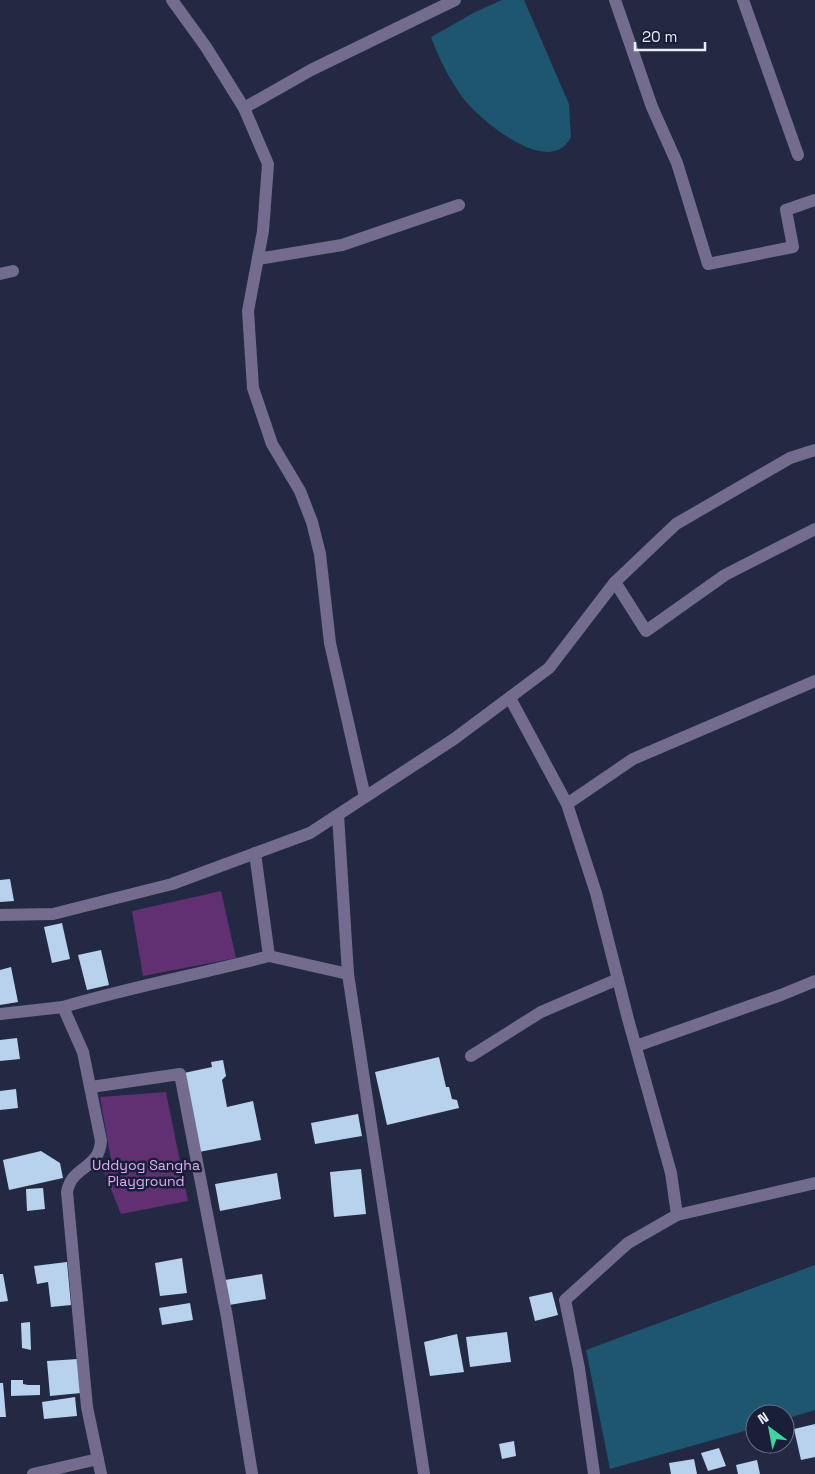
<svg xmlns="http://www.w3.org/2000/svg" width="815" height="1474" font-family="'Space Grotesk',sans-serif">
  <rect width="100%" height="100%" fill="#232942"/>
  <g fill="#603072">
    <polygon points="221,891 236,958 143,976 132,911"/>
    <polygon points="166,1092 188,1201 121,1214 104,1172 112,1166 100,1097"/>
  </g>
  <g fill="#1d566e">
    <path d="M502 0H524L569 104 571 137C550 178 486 124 468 104 452 85 440 61 431 37L475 12Z"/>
    <polygon points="815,1265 815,1410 785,1419 785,1414 755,1414 755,1428 610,1469 586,1350"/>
  </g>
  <g fill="#b8d1ed">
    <polygon points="10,879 14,901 0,902 0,880"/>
    <polygon points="62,923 70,959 52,963 44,927"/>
    <polygon points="101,950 109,985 87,990 78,955"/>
    <polygon points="11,967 18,1002 0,1005 0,970"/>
    <polygon points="17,1038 20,1059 0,1061 0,1040"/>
    <polygon points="439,1057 446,1087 449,1087 452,1099 457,1100 459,1108 387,1125 375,1072"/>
    <polygon points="223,1060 226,1076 222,1080 227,1107 253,1101 261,1140 199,1152 184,1073 212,1067 211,1062"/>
    <polygon points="16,1089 18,1108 0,1110 0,1091"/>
    <polygon points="358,1114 362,1136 315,1144 311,1123"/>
    <polygon points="41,1151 60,1163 63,1178 9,1190 3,1160"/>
    <polygon points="361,1169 366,1214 334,1217 330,1172"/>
    <polygon points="277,1173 281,1199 220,1211 215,1184"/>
    <polygon points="43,1188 45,1209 27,1211 26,1189"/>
    <polygon points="182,1258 187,1293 160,1296 155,1263"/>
    <polygon points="67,1262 71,1305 51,1307 48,1282 37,1284 34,1266"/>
    <polygon points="0,1274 3,1274 8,1301 0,1302"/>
    <polygon points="262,1274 266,1299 229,1305 225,1280"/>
    <polygon points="552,1292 558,1315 535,1321 529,1297"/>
    <polygon points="190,1303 193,1320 162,1325 159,1308"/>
    <polygon points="30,1322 31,1350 22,1348 21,1323"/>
    <polygon points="507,1332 511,1362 470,1367 466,1337"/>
    <polygon points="457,1334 464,1372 430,1376 424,1342"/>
    <polygon points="78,1359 81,1393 50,1396 47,1361"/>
    <polygon points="11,1380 23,1380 23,1384 28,1385 40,1385 40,1395 11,1396"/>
    <polygon points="0,1383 3,1383 6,1417 0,1417"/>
    <polygon points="75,1397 77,1416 44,1419 42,1402"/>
    <polygon points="815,1424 815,1457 801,1460 794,1429"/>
    <polygon points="514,1441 516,1456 502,1459 499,1444"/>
    <polygon points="719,1448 726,1466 708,1471 701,1453"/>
    <polygon points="694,1459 697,1474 671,1474 669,1463"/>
    <polygon points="757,1460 760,1474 738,1474 736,1465"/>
  </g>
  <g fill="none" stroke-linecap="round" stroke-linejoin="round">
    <g stroke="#736c8e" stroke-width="12">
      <polyline points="615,0 652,107 677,163 708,264 793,247 786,210 815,200"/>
      <polyline points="743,0 798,155"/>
      <polyline points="244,108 311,70 455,0"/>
      <polyline points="258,259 342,245 459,205"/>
      <polyline points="0,274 13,271"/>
      <polyline points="615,582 646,631 725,575 815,529"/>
      <polyline points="510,698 567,804 596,893 628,1019 671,1173 677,1215 628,1243 565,1300 579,1368 594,1474"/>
      <polyline points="567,804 633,759 815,681"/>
      <polyline points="338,815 348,974 424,1474"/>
      <polyline points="269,956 348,974"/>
      <polyline points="0,1014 63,1007"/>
      <polyline points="636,1046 781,995 815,981"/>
      <polyline points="471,1056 541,1012 618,979"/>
      <polyline points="91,1087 180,1074 227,1317 252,1474"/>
      <polyline points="677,1215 815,1183"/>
      <polyline points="33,1474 98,1459"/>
      <path d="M101 1474 87 1407 67 1192C72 1165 99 1170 101 1141L83 1052 63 1007C131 987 200 974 269 956L255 853"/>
    </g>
    <g stroke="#736c8e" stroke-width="12">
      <polyline points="172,0 206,47 244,108 268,164 263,231 248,311 253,388 272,444 300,491 312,522 320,554 330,643 365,797"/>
      <polyline points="0,915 53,914 172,884 310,833 454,739 549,668 615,582 676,524 790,458 815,450"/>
    </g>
  </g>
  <g text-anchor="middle" stroke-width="5" stroke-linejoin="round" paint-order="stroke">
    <g font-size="14" fill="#e1abf6" stroke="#191f37">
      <text x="146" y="1170">Uddyog Sangha<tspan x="146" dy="16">Playground</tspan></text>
    </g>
  </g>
  <g transform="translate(770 1429) rotate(328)"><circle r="24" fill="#191f37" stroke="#6c7287"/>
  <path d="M0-4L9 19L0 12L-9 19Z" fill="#41d4a1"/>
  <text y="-8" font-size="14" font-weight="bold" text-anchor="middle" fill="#e9eeff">N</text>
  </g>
  <path d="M635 42v8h70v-8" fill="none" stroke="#e9eeff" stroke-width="2.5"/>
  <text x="642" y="42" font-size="15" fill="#e9eeff" stroke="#191f37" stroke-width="4" paint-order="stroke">20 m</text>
</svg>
